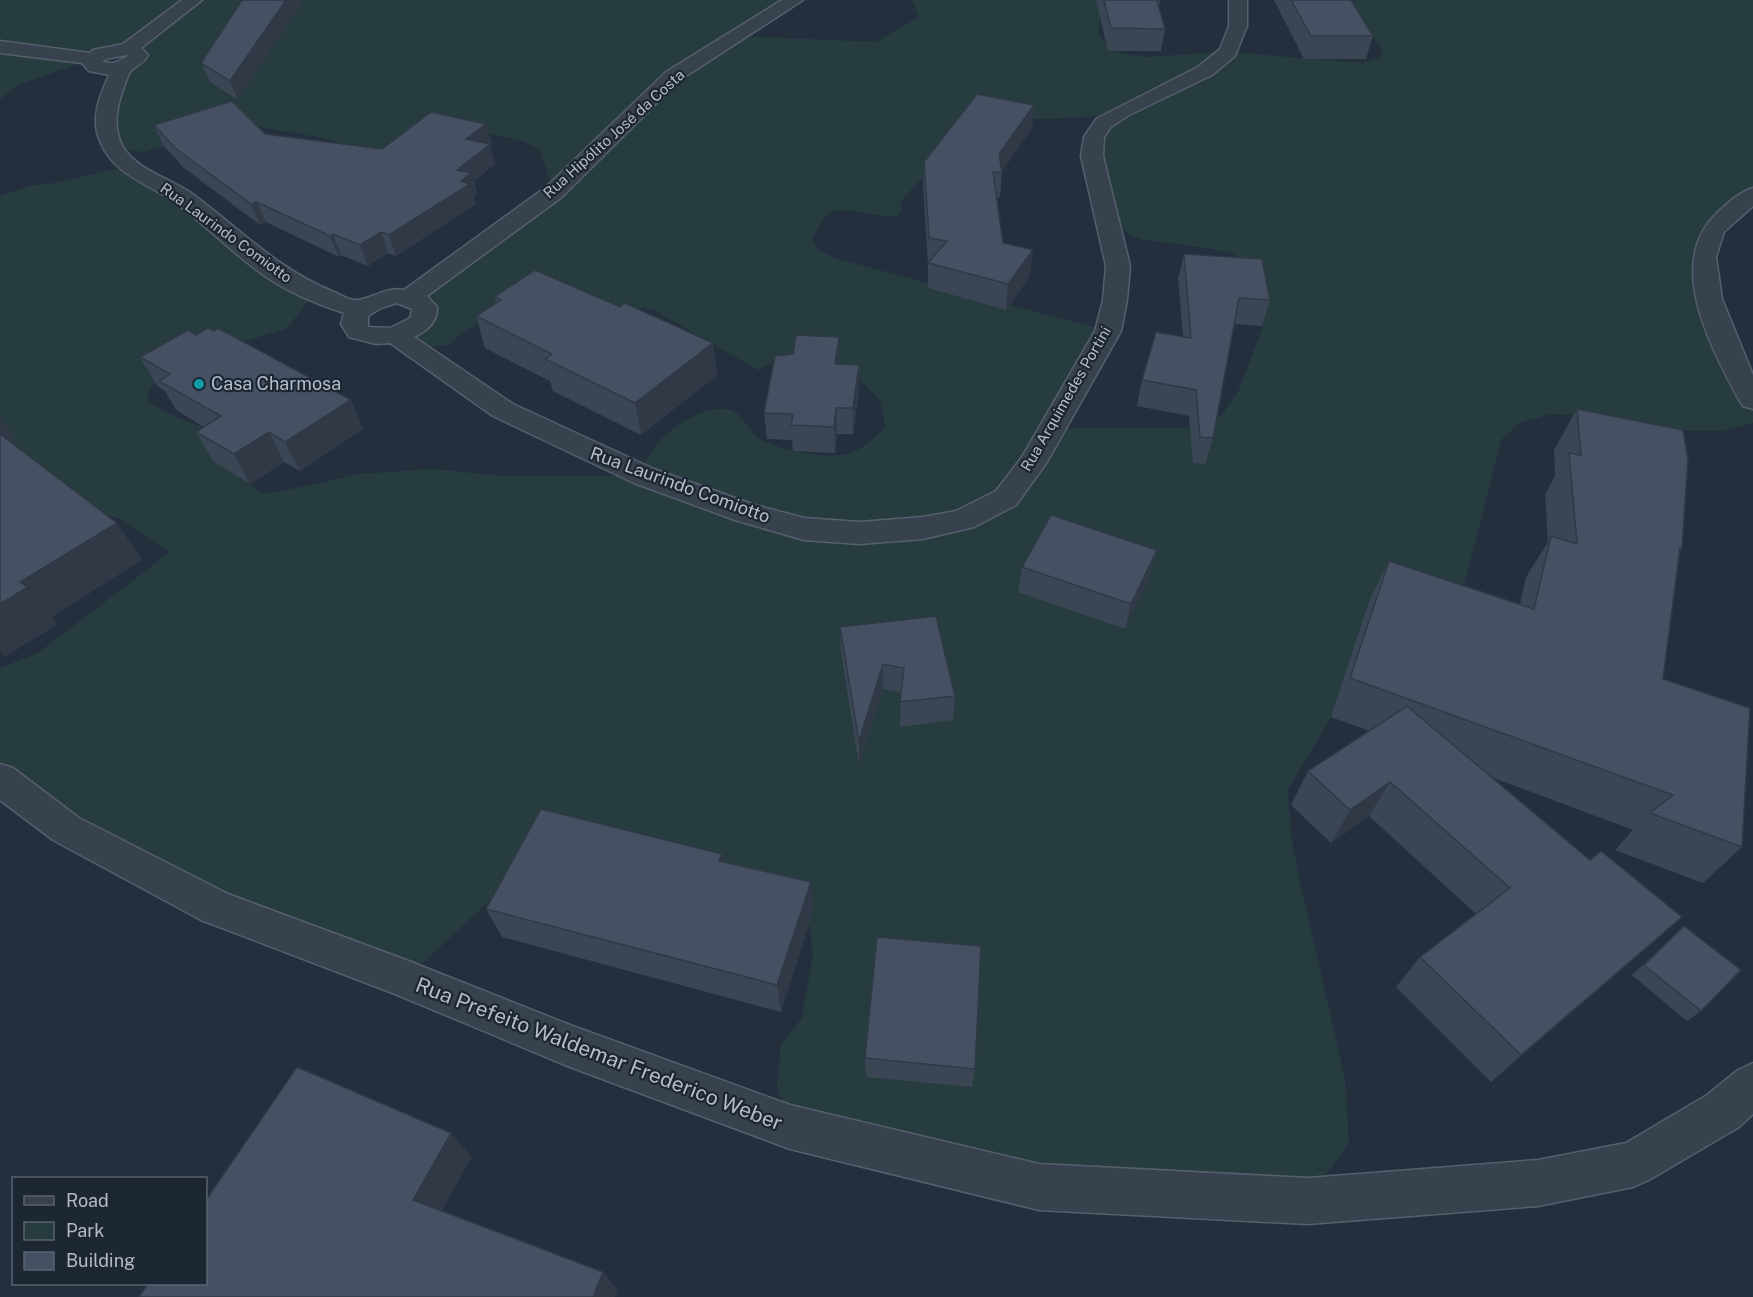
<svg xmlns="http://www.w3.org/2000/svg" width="1753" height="1297" font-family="'Public Sans',sans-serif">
  <rect width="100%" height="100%" fill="#242f3e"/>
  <path fill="#263c3f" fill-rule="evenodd" d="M0 0H794L736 36 876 42 919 17 912 0H1097L1101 8 1098 33 1112 51 1143 57 1228 52 1363 63 1380 58 1383 50 1355 15 1347 0H1753V195L1724 218 1704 271 1753 400V423L1722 431 1676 430 1608 417 1551 414 1519 423 1501 440 1464 586 1377 641 1288 789 1291 836 1299 877 1345 1079 1349 1142 1308 1201 1039 1187 790 1127 777 1086 781 1044 802 1018 813 953 808 918 539 854 406 979 215 907 0 779V668L38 653 170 552 118 518 69 505 0 475V196L34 185 56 183 128 166 314 294 287 328 210 353 154 383 147 393 149 402C171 416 193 425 218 431L216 461 262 493 278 492 360 474 433 469 502 476H643C641 447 694 405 725 409 743 411 746 428 759 438 774 450 824 458 843 455 859 452 874 439 885 427L881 402 863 383 828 358 781 357 758 370 654 310 643 308 495 314 466 330 448 345 416 349 409 331 420 301 554 192 540 150 523 141 476 131 405 147 370 152 323 138 259 127 237 126 144 152 113 148 107 131 136 51 93 59 19 84 0 99ZM1120 112 1092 156C1101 192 1101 226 1141 239L1212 249 1234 254 1249 264 1259 279 1262 329 1239 390 1221 416 1187 428H1053L1108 331 834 258 818 250 812 239C816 232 821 220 827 215 840 203 879 218 896 216L902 210 900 204C919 174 970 141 999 118 1040 119 1079 120 1120 112Z"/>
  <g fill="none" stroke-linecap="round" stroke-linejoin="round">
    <g stroke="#565f6c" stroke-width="3">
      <g id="minor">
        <path d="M182 0H202L141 48 148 55C143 66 131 66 128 76 119 99 110 124 123 147 138 171 170 178 191 193 239 228 278 270 334 292 340 295 349 300 355 300 369 301 385 286 404 290L546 187 666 72 782 0H803L680 80 562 197 427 296 437 307C438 321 427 331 414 337L513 404 654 469 755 505 804 518 860 522 923 517 956 511 996 491 1022 457 1095 331 1103 300 1106 266 1081 156 1084 137 1096 119 1198 67 1220 49 1229 26V0H1247V26L1235 56 1212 75 1129 115 1111 127 1104 137 1103 156 1130 266 1127 300 1121 331 1047 462 1016 505 974 527 923 539 860 544 804 540 735 520 634 483 493 416 390 343 376 344 349 337 341 324 344 313C317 304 289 293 265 276 233 254 205 224 173 201 146 183 113 174 100 141 90 119 100 95 109 75L89 71 82 63 0 53V41L90 53 93 50 123 44ZM126 55 128 56 114 63 102 62 106 59ZM397 303 412 309 410 318 390 328 368 327V316L381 308Z"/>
        <path d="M1753 188V206L1724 232 1716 257 1722 299 1753 375V409L1743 406 1739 400C1711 347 1663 261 1719 211 1729 202 1740 192 1753 188Z"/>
        <polygon points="0,764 13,768 79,818 228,894 406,960 570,1025 790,1105 1039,1164 1308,1178 1538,1160 1626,1143 1707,1095 1738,1070 1753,1063 1753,1114 1739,1127 1649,1180 1633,1187 1538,1206 1308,1224 1039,1210 790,1149 570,1067 395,994 201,920 53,840 0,800"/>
      </g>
    </g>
    <use href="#minor" fill="#38414e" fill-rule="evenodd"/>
  </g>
  <g fill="#3b4654">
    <polygon points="242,0 238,100 210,82 201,63"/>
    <polygon points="1096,0 1160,0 1159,7 1165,29 1161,51 1108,51"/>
    <polygon points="1274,0 1351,0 1373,36 1366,59 1304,59"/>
    <polygon points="1034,105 1032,128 1002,171 1000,197 997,197 1003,243 1030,276 1006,310 928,288 928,263 923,186 924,162"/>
    <polygon points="154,125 265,134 382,149 492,144 490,145 495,164 474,181 477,193 474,196 476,204 396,256 388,253 368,266 341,255 339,257 266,222 260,225 184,168 163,145"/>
    <polygon points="1184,254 1270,300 1262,326 1234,324 1213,438 1205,464 1193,463 1189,416 1137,406 1142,380 1183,336 1178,279"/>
    <polygon points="494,297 620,307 713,343 717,375 641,435 553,391 550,381 485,348 476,316 496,303"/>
    <polygon points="196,335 351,400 363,429 300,471 284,462 250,484 213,461 196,432 204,427 176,410 165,391 157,386 140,357"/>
    <polygon points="840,364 859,365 859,391 853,434 837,434 835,453 793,451 792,440 767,439 764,413"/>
    <polygon points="1577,409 1682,549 1680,553 1663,679 1742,847 1703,883 1615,850 1633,830 1491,777 1647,948 1491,1082 1396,987 1420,957 1476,914 1369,816 1331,843 1291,805 1308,771 1369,731 1331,717 1369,601 1389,561 1520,604 1526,577 1548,542 1545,494 1555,476 1554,450"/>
    <polygon points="1157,550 1150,575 1125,629 1018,592 1022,567"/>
    <polygon points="840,627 955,696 953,720 900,727 901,692 883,689 859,765 841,652"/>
    <polygon points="722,854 724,862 811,882 813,911 781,1012 502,937 486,909"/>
    <polygon points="1684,926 1701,1011 1687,1021 1632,975"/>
    <polygon points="865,1058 975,1069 972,1087 866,1077"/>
  </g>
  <g fill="#303945">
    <polygon points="286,0 304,0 238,100 230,81"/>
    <polygon points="1034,105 1032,128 1002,172 999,154"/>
    <polygon points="486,124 492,144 490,145 495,164 474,181 477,193 474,196 476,204 396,256 389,235 457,170 466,139"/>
    <polygon points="257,202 266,222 260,225 251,204"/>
    <polygon points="381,232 388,253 368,266 360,245"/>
    <polygon points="333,234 341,255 339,257 330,236"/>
    <polygon points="1033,250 1030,276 1006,310 1008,284"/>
    <polygon points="839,337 840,363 836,390 835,364"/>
    <polygon points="713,343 717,375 641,435 635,403"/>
    <polygon points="859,365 859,391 853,434 853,408"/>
    <polygon points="351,400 363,429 300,471 285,442"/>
    <polygon points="836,408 837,434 835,453 834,427"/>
    <polygon points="0,415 17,439 0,450"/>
    <polygon points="269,432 284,462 250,484 234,454"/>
    <polygon points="117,523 142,560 52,617 58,624 5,657 0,652 0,604 20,582"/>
    <polygon points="1157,550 1150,575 1125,629 1131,604"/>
    <polygon points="883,664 883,689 859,765 859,741"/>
    <polygon points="1390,782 1369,816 1331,843 1350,810"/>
    <polygon points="722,854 728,884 719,861"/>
    <polygon points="811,882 813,911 781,1012 777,985"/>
    <polygon points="1682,917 1647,948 1491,1082 1521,1055"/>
    <polygon points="451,1133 472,1157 436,1221 413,1200"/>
    <polygon points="603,1272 618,1290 615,1297 593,1297"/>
  </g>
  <g fill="#455162" stroke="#303945" stroke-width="1.5">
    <polygon points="242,0 286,0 230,81 201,63"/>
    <polygon points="1104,0 1157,0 1165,29 1111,28"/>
    <polygon points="1291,0 1351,0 1373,36 1311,36"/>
    <polygon points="977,94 1034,105 999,154 1002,172 993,172 1003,243 1033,250 1008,284 928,263 947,241 929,238 924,162"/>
    <polygon points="232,101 265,134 382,149 431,112 486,124 466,139 490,144 457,170 471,173 461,181 470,184 389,235 381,232 360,245 333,234 330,236 257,202 251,204 175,148 154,125"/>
    <polygon points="1184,254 1262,259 1270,300 1239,298 1213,438 1200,437 1196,390 1142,380 1156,332 1191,338"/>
    <polygon points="535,270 620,307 625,303 713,343 635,403 545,359 552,354 476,316 501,300 494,297"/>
    <polygon points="208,328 214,331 218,328 351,400 285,442 269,432 234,454 196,432 221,416 159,381 170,374 140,357 188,330 196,335"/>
    <polygon points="796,335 839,337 835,364 859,365 853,408 836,408 834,427 791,425 793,414 764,413 775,356 793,354"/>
    <polygon points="1577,409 1683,430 1688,459 1682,549 1680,548 1663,679 1750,708 1742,847 1650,813 1673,795 1350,678 1389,561 1534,609 1551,536 1577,544 1569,453 1581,455"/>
    <polygon points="0,434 117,523 20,582 28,587 0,604"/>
    <polygon points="1051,515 1157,550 1131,604 1022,567"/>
    <polygon points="936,616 955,696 900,702 904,668 883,664 859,741 840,627"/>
    <polygon points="1407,706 1590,860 1601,851 1682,917 1521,1055 1420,957 1510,888 1390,782 1350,810 1308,771"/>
    <polygon points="541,809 722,854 719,861 811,882 777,985 486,909"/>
    <polygon points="1684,926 1741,970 1701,1011 1644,965"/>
    <polygon points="877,937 981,946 975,1069 865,1058"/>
    <polygon points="297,1067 451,1133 413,1200 603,1272 593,1297 139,1297 148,1284 206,1284 206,1200"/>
  </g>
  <circle fill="#0f9aa8" stroke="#1d2633" stroke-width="2" cx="199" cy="384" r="6"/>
  <g text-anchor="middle" stroke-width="4.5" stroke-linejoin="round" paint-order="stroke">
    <g font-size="15" fill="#b4bcc9" stroke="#1d2633">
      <text transform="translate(614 134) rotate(-42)" y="5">Rua Hipólito José da Costa</text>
      <text transform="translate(226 233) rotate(36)" y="5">Rua Laurindo Comiotto</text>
      <text transform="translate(1066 399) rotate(-60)" y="5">Rua Arquimedes Portini</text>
    </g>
    <g font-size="18" fill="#b4bcc9" stroke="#1d2633" text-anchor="start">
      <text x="211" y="390">Casa Charmosa</text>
    </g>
    <g font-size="18" fill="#b4bcc9" stroke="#1d2633">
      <text transform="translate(680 485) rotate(20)" y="6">Rua Laurindo Comiotto</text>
    </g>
    <g font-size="21" fill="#b4bcc9" stroke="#1d2633">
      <text transform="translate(599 1054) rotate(21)" y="7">Rua Prefeito Waldemar Frederico Weber</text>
    </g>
  </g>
  <rect x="12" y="1177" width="195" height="108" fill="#1d2633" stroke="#59626f" stroke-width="1.5"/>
  <rect x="24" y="1196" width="30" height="9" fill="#38414e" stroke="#59626f" stroke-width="1.5"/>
  <text x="66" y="1207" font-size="18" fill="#b4bcc9">Road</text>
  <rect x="24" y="1222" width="30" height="18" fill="#263c3f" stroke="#59626f" stroke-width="1.5"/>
  <text x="66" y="1237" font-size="18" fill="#b4bcc9">Park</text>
  <rect x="24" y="1252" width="30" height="18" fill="#455162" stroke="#59626f" stroke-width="1.5"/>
  <text x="66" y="1267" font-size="18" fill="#b4bcc9">Building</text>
</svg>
